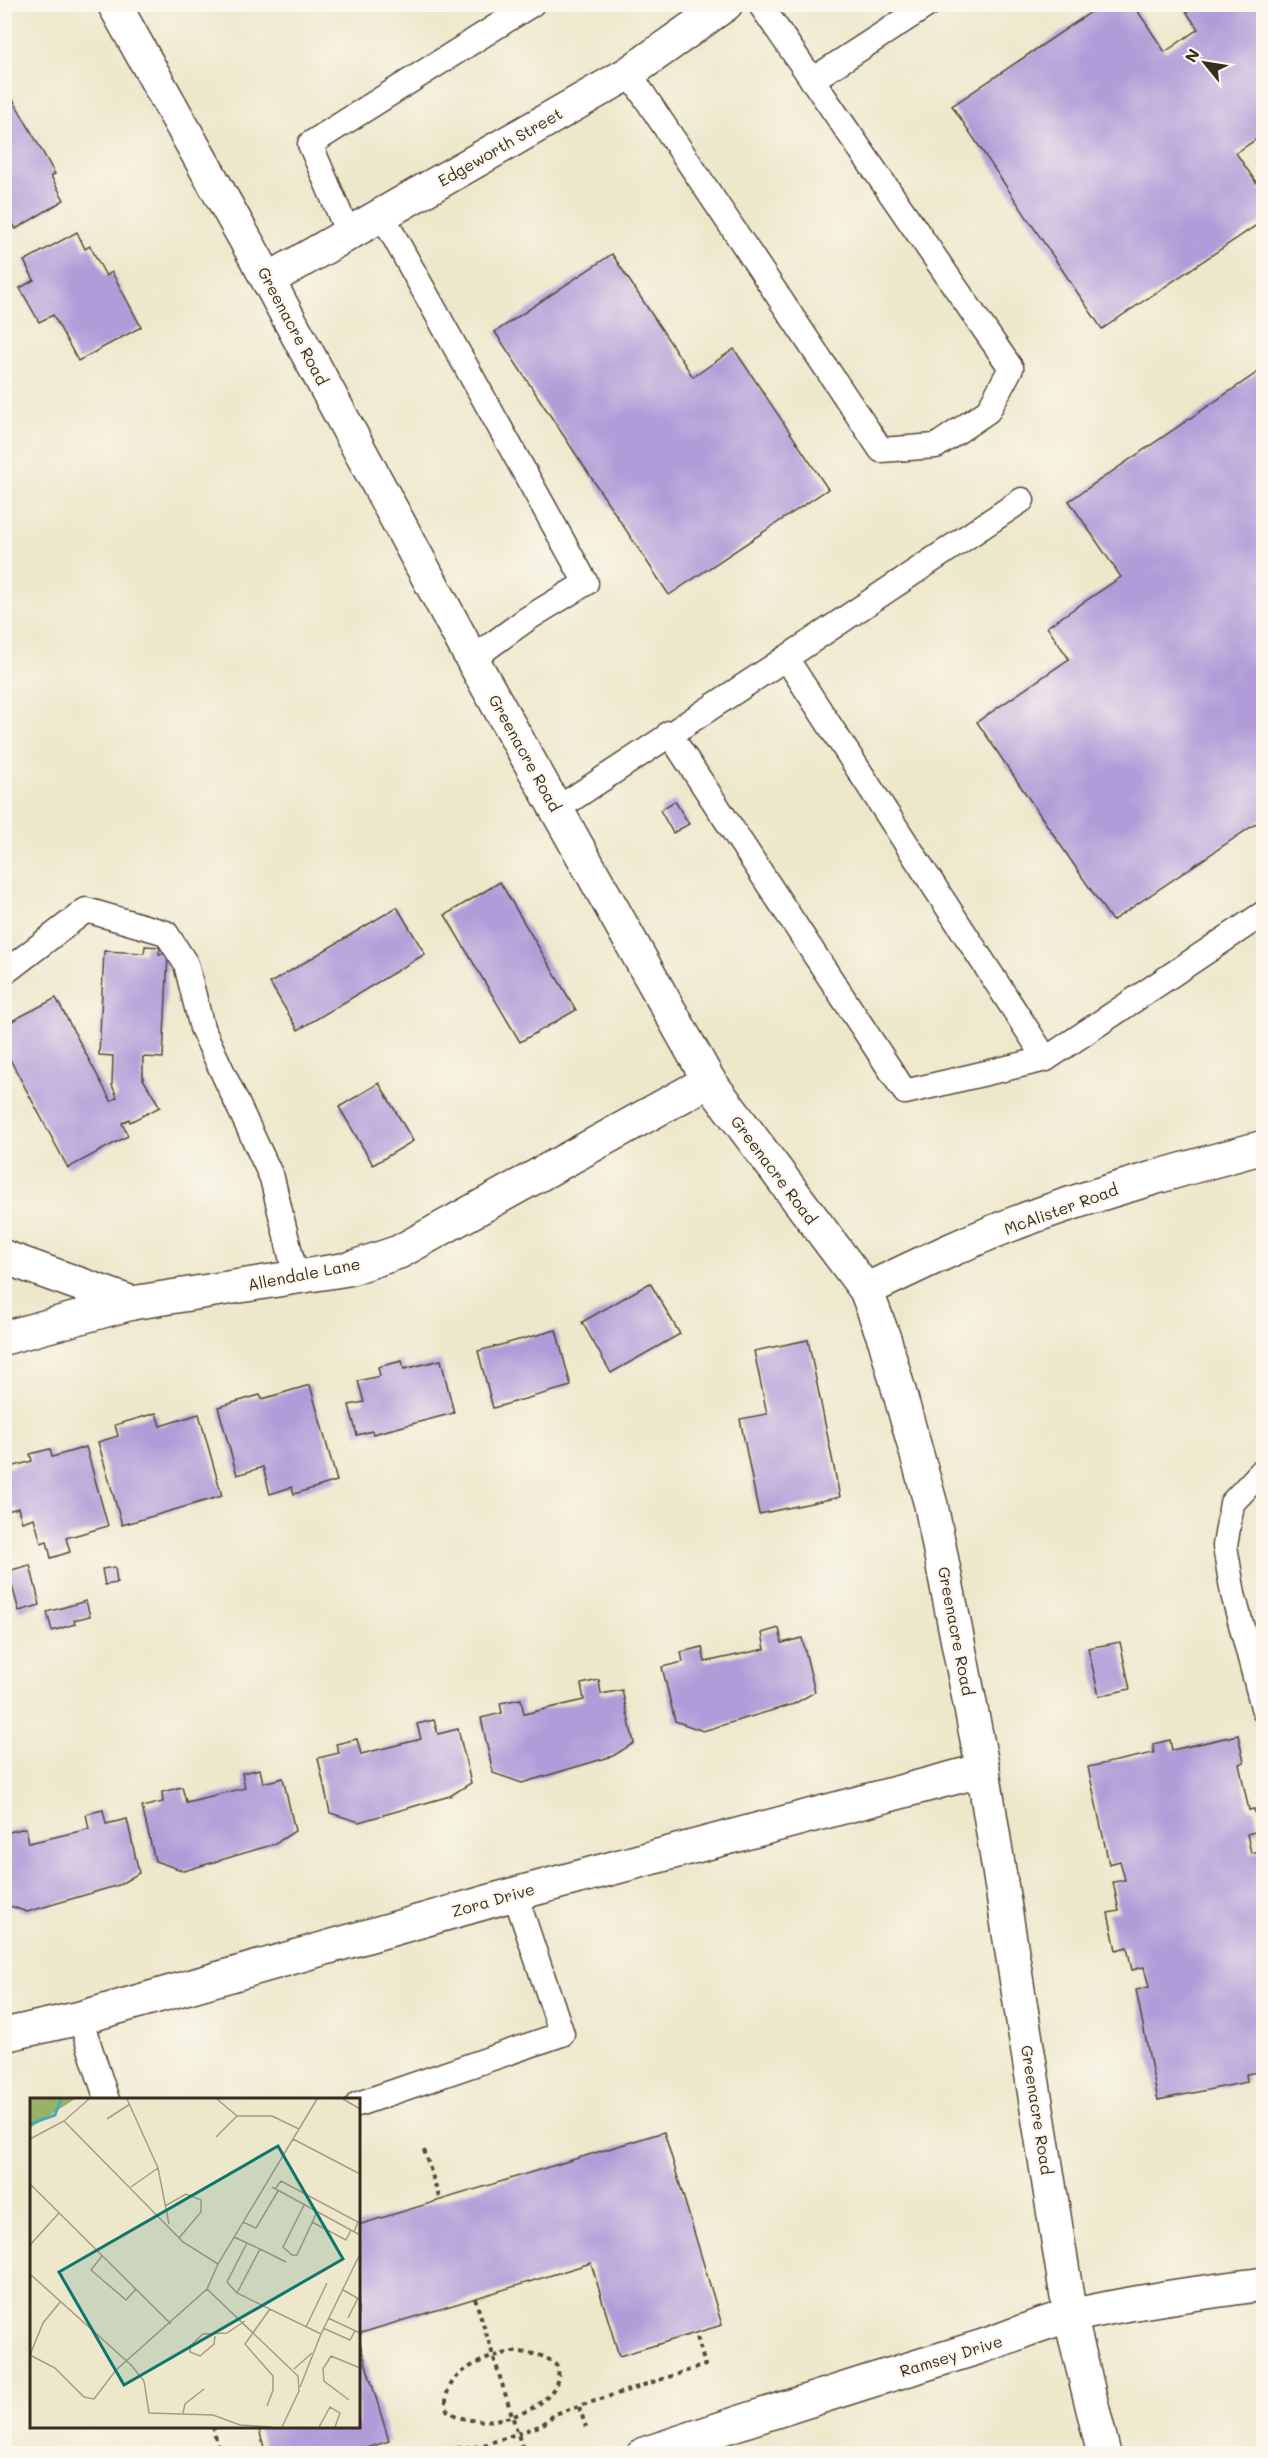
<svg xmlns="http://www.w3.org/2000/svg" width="1268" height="2458" font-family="Mali,sans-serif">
  <rect width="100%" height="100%" fill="#fbf7ec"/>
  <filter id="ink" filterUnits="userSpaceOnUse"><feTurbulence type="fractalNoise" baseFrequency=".0167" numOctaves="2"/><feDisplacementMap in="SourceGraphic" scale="12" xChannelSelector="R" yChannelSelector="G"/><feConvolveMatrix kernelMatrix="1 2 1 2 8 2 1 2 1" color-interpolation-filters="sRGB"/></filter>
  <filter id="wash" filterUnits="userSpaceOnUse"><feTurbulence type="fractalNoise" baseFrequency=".008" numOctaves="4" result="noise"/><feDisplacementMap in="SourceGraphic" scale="24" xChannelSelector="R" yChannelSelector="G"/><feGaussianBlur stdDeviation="1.35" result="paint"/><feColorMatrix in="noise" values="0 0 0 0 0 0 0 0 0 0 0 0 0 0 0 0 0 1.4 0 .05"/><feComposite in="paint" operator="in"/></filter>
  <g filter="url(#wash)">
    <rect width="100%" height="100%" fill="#ede7cb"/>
    <g id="blocks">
      <g fill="#b19bd8">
        <polygon points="1103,4 1133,4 1165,52 1198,29 1181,4 1264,4 1264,134 1236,153 1264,194 1264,220 1102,329 952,106"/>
        <polygon points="11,96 55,174 51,176 64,200 16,229 4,210 4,100"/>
        <polygon points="77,232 85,249 90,246 106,276 112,272 141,327 78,361 53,315 39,322 20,288 34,280 24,261"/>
        <polygon points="612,254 693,377 734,349 828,489 669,595 495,332"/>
        <polygon points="1264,368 1264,818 1112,921 977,722 1069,659 1047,627 1121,577 1069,501"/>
        <polygon points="675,801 689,824 673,833 660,810"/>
        <polygon points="500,882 576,1010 520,1042 445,915"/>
        <polygon points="397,907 425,954 298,1030 270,983"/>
        <polygon points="145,946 160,947 159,954 168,954 163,1058 143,1057 143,1079 160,1107 130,1122 129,1119 122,1123 128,1136 68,1168 4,1048 4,1025 56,998 111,1101 117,1097 112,1085 113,1056 99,1055 104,951 144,953"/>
        <polygon points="379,1083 413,1141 373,1165 339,1107"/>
        <polygon points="650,1283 680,1334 611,1373 582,1322"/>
        <polygon points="556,1330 571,1386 493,1408 478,1351"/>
        <polygon points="808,1340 840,1497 759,1514 740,1419 767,1414 754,1351"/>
        <polygon points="441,1360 454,1413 373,1434 372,1431 357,1435 349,1405 364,1402 358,1381 380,1376 378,1367 402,1361 404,1369"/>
        <polygon points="310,1385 337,1481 294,1494 292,1487 270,1494 263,1467 237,1475 218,1407 260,1395 262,1399"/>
        <polygon points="156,1413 160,1426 199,1414 222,1496 122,1525 98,1442 118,1436 115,1425"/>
        <polygon points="86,1447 108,1526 66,1538 70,1552 51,1558 47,1541 41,1543 34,1518 22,1522 18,1508 4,1512 4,1469 32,1461 30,1454 50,1449 52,1457"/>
        <polygon points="30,1565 40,1605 19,1611 8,1571"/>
        <polygon points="115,1567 117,1583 105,1585 102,1569"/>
        <polygon points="86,1601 90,1616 74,1620 75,1624 52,1631 47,1612"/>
        <polygon points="779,1628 782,1643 802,1638 815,1692 794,1704 703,1731 675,1721 662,1667 683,1662 681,1652 702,1647 705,1662 765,1649 762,1633"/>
        <polygon points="1120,1642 1130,1689 1099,1696 1088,1648"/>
        <polygon points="599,1680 601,1694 622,1690 634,1743 613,1756 522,1783 493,1773 481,1718 502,1713 500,1703 521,1699 524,1714 584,1700 581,1684"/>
        <polygon points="434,1720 438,1734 458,1729 471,1783 450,1796 359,1822 330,1813 318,1758 339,1753 336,1744 357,1739 361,1754 421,1739 417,1724"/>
        <polygon points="1238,1735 1244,1762 1239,1764 1249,1810 1254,1809 1259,1831 1247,1834 1251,1853 1263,1850 1264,1852 1264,2071 1246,2074 1247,2082 1158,2100 1136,1990 1149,1987 1144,1967 1132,1970 1127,1947 1116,1950 1108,1913 1119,1911 1113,1882 1125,1880 1120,1861 1109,1864 1088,1767 1154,1753 1153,1744 1170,1740 1172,1750"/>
        <polygon points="260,1769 263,1783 283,1778 295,1831 275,1844 184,1871 155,1861 142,1807 163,1802 162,1792 182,1787 186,1802 245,1788 242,1773"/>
        <polygon points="103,1810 106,1824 127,1819 139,1873 119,1885 27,1912 4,1904 4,1844 7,1843 5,1833 26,1828 29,1843 89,1829 86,1814"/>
        <polygon points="664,2132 722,2325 619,2356 591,2263 358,2334 358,2225"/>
        <polygon points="359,2341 389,2441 348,2454 266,2454 258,2426 358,2426"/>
      </g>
    </g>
  </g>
  <g filter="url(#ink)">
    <use href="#blocks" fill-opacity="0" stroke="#564638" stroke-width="1.5"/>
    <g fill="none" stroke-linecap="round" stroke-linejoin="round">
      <g stroke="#564638" stroke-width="27">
        <g id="lane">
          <polyline points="629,73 881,450 936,446 988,411 1011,368 760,4"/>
          <polyline points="812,80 929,4"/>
          <polyline points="382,215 586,583 527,619 472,659"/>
          <polyline points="348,233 310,144 532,4"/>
          <polyline points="786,658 1022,500"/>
          <polyline points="669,733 905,1092 1046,1059"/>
          <polyline points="557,809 786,658 1046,1059 1264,913"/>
          <polyline points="4,973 86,910 166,933 186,964 202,1028 272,1178 296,1277"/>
          <polyline points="1264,1469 1232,1503 1225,1546 1233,1594 1264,1711"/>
          <polyline points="80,2018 107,2100"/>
          <polyline points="358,2104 562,2034 515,1894"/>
        </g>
      </g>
      <g stroke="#564638" stroke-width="36">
        <g id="street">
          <polyline points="114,4 268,280 472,659 709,1081 866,1290 885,1341 931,1505 983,1770 1070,2316 1104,2454"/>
          <polyline points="268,280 629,73 726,4"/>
          <polyline points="4,1257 132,1303"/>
          <path d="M866 1290C922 1263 978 1236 1037 1215 1111 1189 1187 1168 1264 1147"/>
          <polyline points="4,1338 132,1303 348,1269 399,1252 709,1081"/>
          <polyline points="4,2035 80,2018 515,1894 983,1770"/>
          <path d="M644 2454C755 2417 865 2382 977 2348 1009 2338 1039 2323 1071 2316 1135 2301 1199 2293 1264 2284"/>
        </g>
      </g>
      <g stroke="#564638" stroke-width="4" stroke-dasharray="4.5 4.5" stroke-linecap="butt">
        <polyline points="424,2150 440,2200"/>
        <polyline points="475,2298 522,2447"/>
        <path d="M512 2352C529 2352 546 2354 558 2367 565 2412 476 2436 447 2410 439 2374 484 2357 512 2352Z"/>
        <polyline points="579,2407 586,2427"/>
        <polyline points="213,2426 219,2454"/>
        <polyline points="394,2454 481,2446 542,2425 555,2414 705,2365 696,2333"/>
      </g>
      <use href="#lane" stroke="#fff" stroke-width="24"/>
      <use href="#street" stroke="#fff" stroke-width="33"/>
    </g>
  </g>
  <g text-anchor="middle" stroke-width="4.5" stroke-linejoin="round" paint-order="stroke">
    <g font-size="16" fill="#3b2a1e" stroke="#fbf7ec">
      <text transform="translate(500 147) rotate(-30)" y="6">Edgeworth Street</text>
      <text transform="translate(293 326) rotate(62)" y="6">Greenacre Road</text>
      <text transform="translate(525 753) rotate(61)" y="6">Greenacre Road</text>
      <text transform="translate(774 1170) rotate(53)" y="6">Greenacre Road</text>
      <text transform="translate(1061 1209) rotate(-20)" y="6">McAlister Road</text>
      <text transform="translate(304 1274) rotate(-11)" y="6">Allendale Lane</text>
      <text transform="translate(956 1631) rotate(79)" y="6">Greenacre Road</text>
      <text transform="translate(493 1900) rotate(-16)" y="6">Zora Drive</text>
      <text transform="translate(1037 2110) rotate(81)" y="6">Greenacre Road</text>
      <text transform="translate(951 2356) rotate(-17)" y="6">Ramsey Drive</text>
    </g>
  </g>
  <g transform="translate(30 2098)">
    <rect width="330" height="330" fill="#ede7cb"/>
    <path d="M0 1H45L0 30Z" fill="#97b265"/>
    <path fill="none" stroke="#41adbf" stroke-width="3" d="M0 26 25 17 31 1"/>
    <path fill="none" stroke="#a69b86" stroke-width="1.5" d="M97 1 128 70 139 126M187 1 207 18H242L269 31M313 1 330 11M77 21 100 6M34 23 153 144 188 166M186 39 207 18M0 41 34 23 59 1M263 41 330 76M0 86 141 226M101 89 128 70M242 89 330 137M245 91 251 83 328 124 324 134M274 107 253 149 262 157H267L287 114M135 108 156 96 171 102V114L149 140M213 124 226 130 248 93M282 124 316 142 321 132M204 139 230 151 207 195 291 236M0 147 29 115M230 151 256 164M72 158 61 172 96 202 106 191M0 176 101 267 114 283 119 315 183 317 210 327 241 329M177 191 268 278 269 293 252 329M313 192 329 201M207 195 197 184 217 145M298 220 330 235M318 220 328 200M276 229 297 185M293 230 320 242 325 233M185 238 184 246 170 258 160 254V248L173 236 197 235 215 223M0 257 25 270 54 299 64 301 86 272 177 191 188 166 287 1M0 257 13 225 31 203M264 271 282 255M270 289 291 236 330 156M319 302 294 283 293 271 301 258 330 270M237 308 243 292V278L215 246 240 211M153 315 155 306 174 291M289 329 300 309 310 315 305 329"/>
    <path fill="#0f766e" fill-opacity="0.15" stroke="#0f766e" stroke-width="3" d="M248 48 313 161 94 287 29 174Z"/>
    <rect width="330" height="330" fill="none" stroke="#3b2a1e" stroke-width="3"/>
  </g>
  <rect width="1268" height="2458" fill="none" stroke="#fbf7ec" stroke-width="24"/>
  <g transform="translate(1205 63) rotate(300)" stroke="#fbf7ec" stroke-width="4.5" paint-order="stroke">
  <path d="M0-4.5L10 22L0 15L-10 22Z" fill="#3b2a1e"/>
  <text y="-9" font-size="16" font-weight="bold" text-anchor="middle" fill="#3b2a1e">N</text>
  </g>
</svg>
